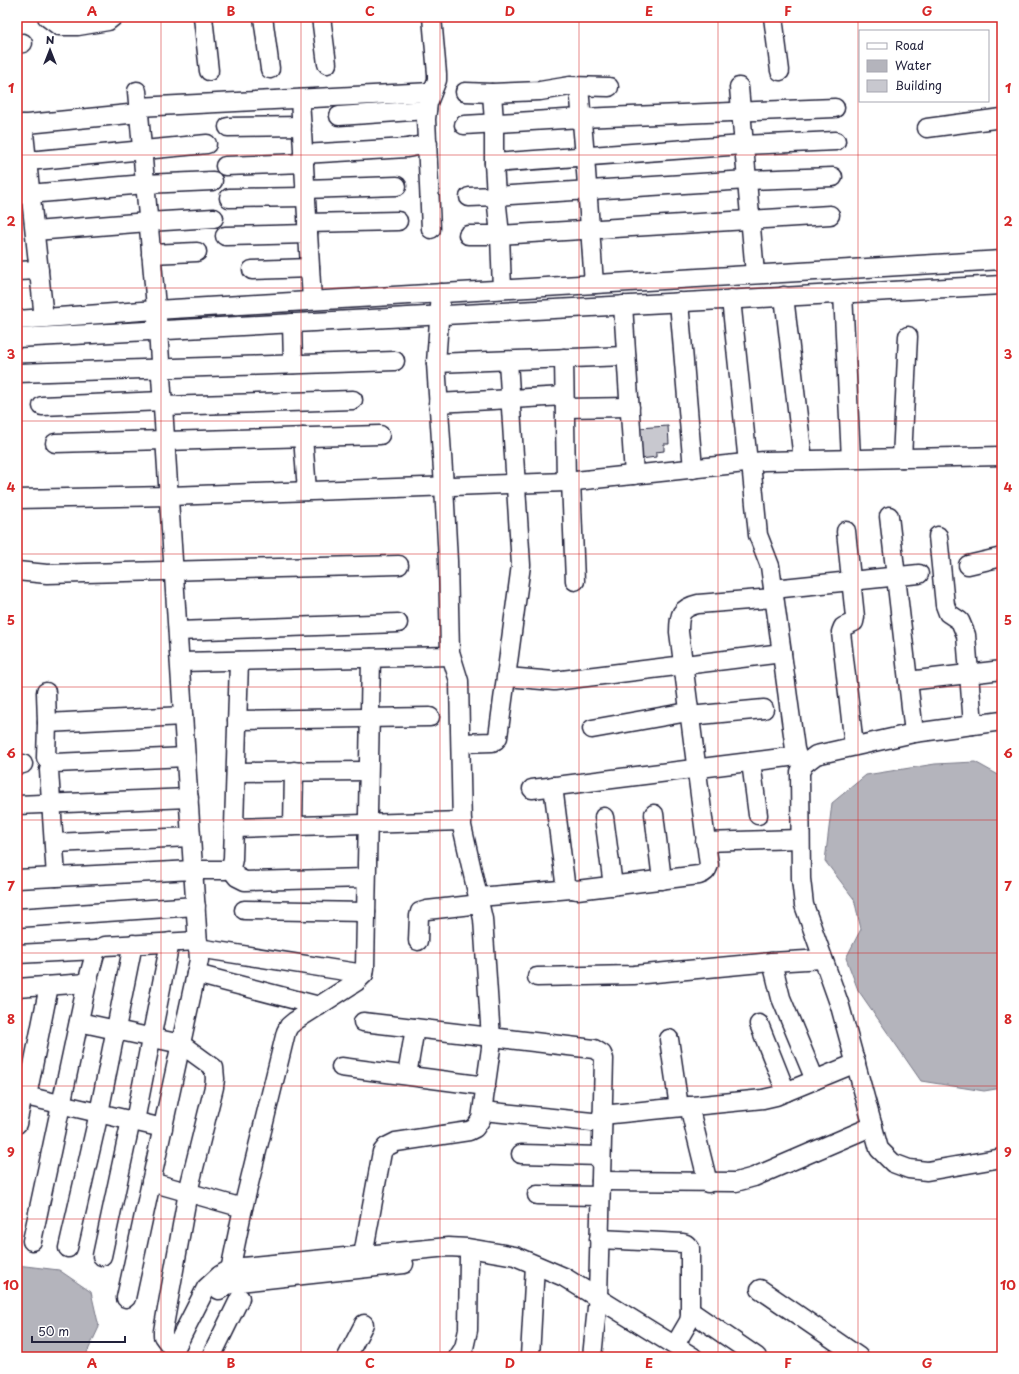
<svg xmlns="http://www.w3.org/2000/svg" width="1019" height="1374" font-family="'Playpen Sans',sans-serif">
  <rect width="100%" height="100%" fill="#fff"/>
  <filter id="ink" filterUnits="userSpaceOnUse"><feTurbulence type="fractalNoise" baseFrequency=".025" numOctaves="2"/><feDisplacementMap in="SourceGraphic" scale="8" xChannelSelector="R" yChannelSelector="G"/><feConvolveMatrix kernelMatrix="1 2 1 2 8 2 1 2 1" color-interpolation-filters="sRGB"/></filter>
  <g filter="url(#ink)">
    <g fill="#b4b4bc" stroke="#7a7a88">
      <polygon points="975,762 1002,777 1002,1088 984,1091 921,1081 858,990 846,958 861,929 854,899 825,861 832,803 866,775 935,764"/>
      <polygon points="17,1265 59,1270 91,1292 99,1327 85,1357 17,1357"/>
    </g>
    <polygon fill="#c8c8cf" stroke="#22223b" points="668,426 669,444 664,444 664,451 656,452 656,457 641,459 638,428"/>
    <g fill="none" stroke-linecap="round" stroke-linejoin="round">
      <g stroke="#22223b" stroke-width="21">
        <g id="minor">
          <polyline points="47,17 59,26 78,26 108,21 113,17"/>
          <polyline points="203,17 209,71"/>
          <polyline points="263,17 270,69"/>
          <polyline points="321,17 327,64"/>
          <polyline points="773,17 780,71"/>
          <polyline points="17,44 23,43"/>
          <polyline points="579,87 585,157 594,284"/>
          <polyline points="739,87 755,274"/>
          <polyline points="465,92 492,93 540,91 570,86 609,87"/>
          <polyline points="492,93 494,122 494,163 743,145 836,141"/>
          <polyline points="300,99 312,300"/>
          <polyline points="138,107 432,92"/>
          <polyline points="339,116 427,110"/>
          <polyline points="23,124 44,318"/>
          <polyline points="17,125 139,113"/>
          <polyline points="464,125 581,118 835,108"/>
          <polyline points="228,127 302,126"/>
          <polyline points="927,128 1002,118"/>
          <polyline points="303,154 407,148 428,144"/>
          <polyline points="28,161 207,144"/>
          <polyline points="225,166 304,163"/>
          <polyline points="305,189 397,186"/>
          <polyline points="17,195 145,184 213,181"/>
          <polyline points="469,197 496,196 494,163"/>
          <polyline points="229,198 306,197"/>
          <polyline points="307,223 398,221"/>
          <polyline points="431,229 426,119 428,103 437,80 437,74 432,17"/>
          <polyline points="35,231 148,222 214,218"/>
          <polyline points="468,235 500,235 830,215"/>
          <polyline points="225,236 308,234"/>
          <polyline points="151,254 197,252"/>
          <polyline points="252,270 310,268"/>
          <polyline points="17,271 39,270"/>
          <polyline points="502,289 500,235 496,196 747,180 833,177"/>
          <polyline points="843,293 851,459"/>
          <polyline points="784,296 803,460"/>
          <polyline points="731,299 748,463"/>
          <polyline points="679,302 693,469"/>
          <polyline points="623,305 634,475"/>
          <polyline points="17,320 156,310 1002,260"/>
          <polyline points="292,323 293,364"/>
          <polyline points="17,338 1002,285"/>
          <polyline points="564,358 566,482"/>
          <polyline points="436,363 626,356"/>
          <polyline points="17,373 395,361"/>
          <polyline points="438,403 564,396"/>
          <polyline points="42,406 163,401"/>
          <polyline points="163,406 353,400"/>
          <polyline points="565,408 630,407"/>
          <polyline points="303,437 307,491"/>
          <polyline points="165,441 380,435"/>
          <polyline points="55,443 165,440"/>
          <polyline points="902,458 908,336"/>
          <polyline points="751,463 758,535 770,566 795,749 797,756 804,764"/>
          <polyline points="571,481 575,581"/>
          <polyline points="17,499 169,496 566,482 764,461 1002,456"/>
          <polyline points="889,516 914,733"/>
          <polyline points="846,531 855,617 854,622 843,627 841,632 854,746"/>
          <polyline points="938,536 945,605 948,613 960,621 966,635 973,725"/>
          <polyline points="968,565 1002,557"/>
          <polyline points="17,571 47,574 399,565"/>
          <polyline points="773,589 919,574"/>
          <polyline points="178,631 398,623"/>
          <polyline points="180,662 451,656"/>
          <polyline points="507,677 554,681 782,653"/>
          <polyline points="908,681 1002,670"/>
          <polyline points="46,692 47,723 46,758 52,764"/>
          <polyline points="689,716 764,709"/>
          <polyline points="237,720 430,717"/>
          <polyline points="1002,721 914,733 816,755 804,764 800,772 801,879 804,905 840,1006 879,1149 893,1163 909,1169 927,1171 1002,1158"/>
          <polyline points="47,723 183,716"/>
          <polyline points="592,729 688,712"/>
          <polyline points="461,743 492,742 496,740 498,737 521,565 508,361"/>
          <polyline points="751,762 758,815"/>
          <polyline points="17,765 23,764"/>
          <polyline points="236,772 368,771"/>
          <path d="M553 786 565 882C567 888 571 889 577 890L699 875C705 873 707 871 709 865L679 632C679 615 680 608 698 604L774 598"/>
          <polyline points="532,789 797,756"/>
          <polyline points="17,805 189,798"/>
          <polyline points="654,814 662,880"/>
          <polyline points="604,817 613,886"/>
          <polyline points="293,826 294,771"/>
          <polyline points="234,828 462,821"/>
          <polyline points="705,842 800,839"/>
          <polyline points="54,843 191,837"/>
          <polyline points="230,868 237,877 245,881 366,878"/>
          <polyline points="56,877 49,770 52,764 55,763 186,757"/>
          <path d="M17 879 193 870H225C231 868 232 865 233 859L239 661"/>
          <polyline points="479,897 571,889"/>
          <polyline points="244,910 366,912"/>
          <polyline points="17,918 196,906"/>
          <polyline points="418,941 419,916 420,912 427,910 480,904"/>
          <polyline points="198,948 364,974"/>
          <polyline points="17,954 96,950"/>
          <polyline points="772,962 781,998 815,1080"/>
          <polyline points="196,974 319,1006"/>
          <polyline points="537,977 634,975 772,962 823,959"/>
          <polyline points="17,988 87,983"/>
          <polyline points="79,1022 181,1044 214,1068 215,1079 214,1087 188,1192 163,1331 163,1336 174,1351"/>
          <polyline points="363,1022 594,1049 602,1054 604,1059 598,1297 592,1357"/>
          <polyline points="759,1024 786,1092"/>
          <polyline points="669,1039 679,1107"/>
          <polyline points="341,1067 486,1086"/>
          <polyline points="407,1075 415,1028"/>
          <polyline points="17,1094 163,1128"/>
          <polyline points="27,1096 49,986"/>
          <polyline points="689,1106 708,1183"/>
          <polyline points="483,1111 602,1123"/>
          <polyline points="602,1115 763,1099 776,1096 856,1063"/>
          <polyline points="135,1121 170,942"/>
          <polyline points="17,1124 23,1095"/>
          <polyline points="521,1154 601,1156"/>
          <polyline points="601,1181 736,1182 754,1177 873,1126"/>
          <polyline points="151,1182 243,1208"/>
          <polyline points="537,1195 600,1196"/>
          <polyline points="599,1239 683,1243 686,1244 690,1248 690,1316 689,1321 675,1345"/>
          <polyline points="32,1241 87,983 96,950 105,946 198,941"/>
          <polyline points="68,1248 99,1113 133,944"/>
          <polyline points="363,1255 382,1152 386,1147 396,1142 469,1131 475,1128 481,1119 491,1048 491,1038 483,919 462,826 459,681 450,652 448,561 444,486 436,363 441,293"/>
          <polyline points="102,1256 131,1120"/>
          <polyline points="227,1285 243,1208 286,1032 289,1026 295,1021 356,982 364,974 365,968 371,658"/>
          <polyline points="760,1289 859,1357"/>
          <polyline points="219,1290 227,1285 239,1282 404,1264"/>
          <polyline points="126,1298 199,960 158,330 137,91"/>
          <polyline points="690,1311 757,1357"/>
          <polyline points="171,1357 206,1288 220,1275 232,1268 448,1247 468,1248 515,1256 564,1277 693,1357"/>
          <polyline points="211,1357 240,1298"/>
          <polyline points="347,1357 364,1324"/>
          <polyline points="458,1357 464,1348 468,1330 469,1255"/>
          <polyline points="530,1357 535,1265"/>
        </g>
      </g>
      <use href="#minor" stroke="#fff" stroke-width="18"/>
    </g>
  </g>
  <path fill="none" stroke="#d62828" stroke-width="1" stroke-opacity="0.55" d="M161 17V1357M301 17V1357M440 17V1357M579 17V1357M718 17V1357M858 17V1357M17 155H1002M17 288H1002M17 421H1002M17 554H1002M17 687H1002M17 820H1002M17 953H1002M17 1086H1002M17 1219H1002"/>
  <rect width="1019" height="1374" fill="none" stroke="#fff" stroke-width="44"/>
  <rect x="859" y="30" width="130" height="72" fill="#ffffff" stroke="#a7a7b1"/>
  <rect x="867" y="43" width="20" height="6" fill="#ffffff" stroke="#a7a7b1"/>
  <text x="895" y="50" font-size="12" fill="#22223b">Road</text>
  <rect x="867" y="60" width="20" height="12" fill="#b4b4bc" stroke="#a7a7b1"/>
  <text x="895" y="70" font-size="12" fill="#22223b">Water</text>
  <rect x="867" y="80" width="20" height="12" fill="#c8c8cf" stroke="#a7a7b1"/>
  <text x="895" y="90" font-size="12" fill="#22223b">Building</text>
  <g transform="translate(50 50)" stroke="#ffffff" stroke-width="3" paint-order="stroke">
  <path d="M0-3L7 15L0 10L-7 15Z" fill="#22223b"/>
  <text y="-6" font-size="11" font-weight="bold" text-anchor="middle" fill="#22223b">N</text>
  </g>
  <path d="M32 1336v6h93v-6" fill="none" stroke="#22223b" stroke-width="2"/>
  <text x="38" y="1336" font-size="12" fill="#22223b" stroke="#ffffff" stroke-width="3" paint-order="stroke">50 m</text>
  <rect x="22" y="22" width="975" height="1330" fill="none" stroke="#d62828" stroke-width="1.5"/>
  <g font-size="13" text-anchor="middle" font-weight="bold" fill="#d62828">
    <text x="92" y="16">A</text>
    <text x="231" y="16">B</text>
    <text x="370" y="16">C</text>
    <text x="510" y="16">D</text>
    <text x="649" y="16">E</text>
    <text x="788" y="16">F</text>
    <text x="927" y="16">G</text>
    <text x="11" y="93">1</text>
    <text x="1008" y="93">1</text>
    <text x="11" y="226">2</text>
    <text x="1008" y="226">2</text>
    <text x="11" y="359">3</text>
    <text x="1008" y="359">3</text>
    <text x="11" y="492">4</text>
    <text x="1008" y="492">4</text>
    <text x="11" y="625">5</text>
    <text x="1008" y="625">5</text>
    <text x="11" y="758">6</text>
    <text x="1008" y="758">6</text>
    <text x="11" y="891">7</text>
    <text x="1008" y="891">7</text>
    <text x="11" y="1024">8</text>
    <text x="1008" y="1024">8</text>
    <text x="11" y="1157">9</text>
    <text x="1008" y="1157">9</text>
    <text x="11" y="1290">10</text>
    <text x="1008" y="1290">10</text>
    <text x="92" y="1368">A</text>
    <text x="231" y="1368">B</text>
    <text x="370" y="1368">C</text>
    <text x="510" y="1368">D</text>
    <text x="649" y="1368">E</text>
    <text x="788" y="1368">F</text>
    <text x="927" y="1368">G</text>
  </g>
</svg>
